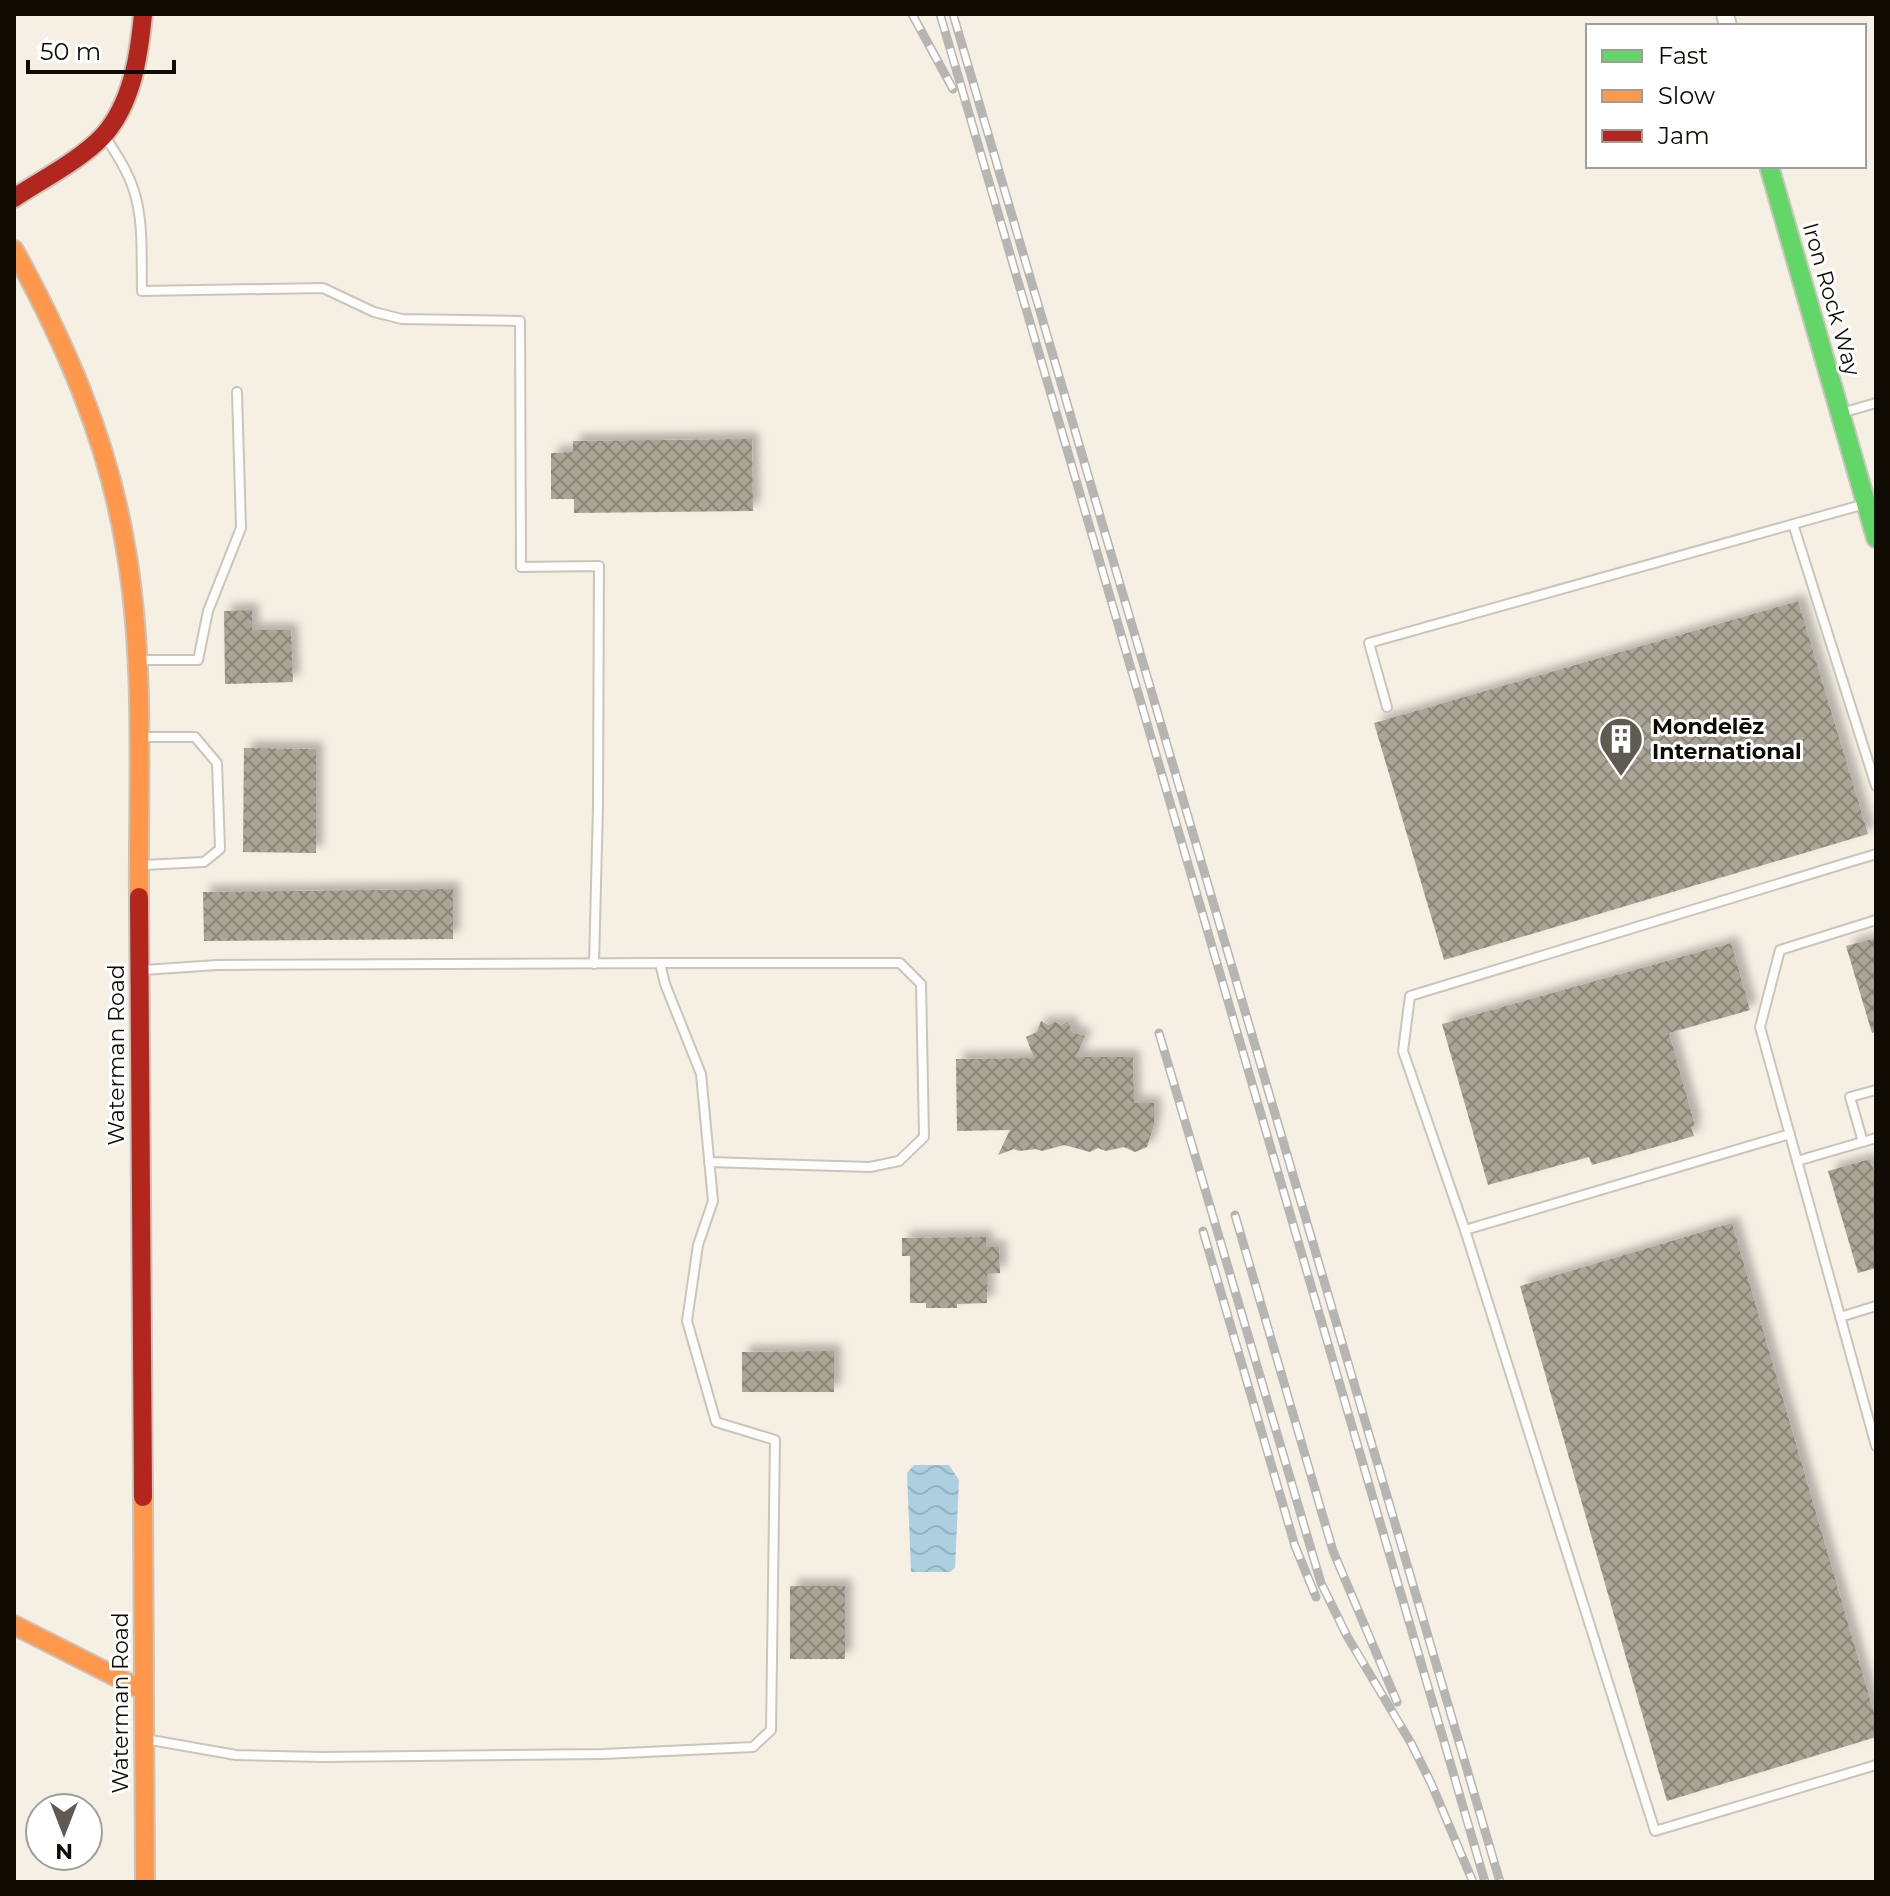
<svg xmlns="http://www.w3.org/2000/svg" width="1890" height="1896" font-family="Montserrat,sans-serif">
  <defs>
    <pattern id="water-waves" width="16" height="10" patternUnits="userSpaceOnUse" patternTransform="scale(2)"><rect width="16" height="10" fill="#acd0e0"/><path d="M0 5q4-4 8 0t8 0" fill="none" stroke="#93b1bf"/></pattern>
    <pattern id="building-cross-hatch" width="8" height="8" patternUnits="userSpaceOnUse" patternTransform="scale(2)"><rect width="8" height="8" fill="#aba596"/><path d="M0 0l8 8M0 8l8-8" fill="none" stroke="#8a8578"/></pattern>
    <filter id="shadow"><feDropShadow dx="7" dy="-7" stdDeviation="4" flood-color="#0004"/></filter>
  </defs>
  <rect width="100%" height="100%" fill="#f6f0e4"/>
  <polygon fill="url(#water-waves)" points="914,1465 949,1465 959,1480 955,1568 950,1572 911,1572 907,1473"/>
  <g fill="url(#building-cross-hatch)" filter="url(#shadow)">
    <polygon points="752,439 753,511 574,513 574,499 551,499 551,453 573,452 573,441"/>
    <polygon points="1798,601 1868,834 1444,960 1374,723"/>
    <polygon points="252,610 252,630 291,630 293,682 225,684 224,611"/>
    <polygon points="244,748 316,749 316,853 243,852"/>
    <polygon points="453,889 453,939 204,941 203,892"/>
    <polygon points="1876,938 1876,1032 1872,1033 1846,946"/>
    <polygon points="1731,943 1750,1010 1669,1033 1695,1126 1691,1127 1694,1136 1592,1165 1589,1157 1488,1185 1442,1024"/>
    <polygon points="1041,1021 1048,1025 1055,1022 1061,1025 1068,1021 1072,1032 1085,1036 1076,1057 1133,1057 1134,1103 1154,1103 1154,1125 1147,1147 1135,1152 1124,1147 1106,1151 1098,1148 1090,1152 1064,1145 1042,1151 1036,1149 1019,1151 1014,1149 998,1155 1010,1130 957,1131 956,1059 1034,1058 1026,1037 1037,1032"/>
    <polygon points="1870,1159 1876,1178 1876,1268 1858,1273 1828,1171"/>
    <polygon points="1732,1223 1876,1720 1876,1737 1667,1801 1520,1286"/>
    <polygon points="986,1237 986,1247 999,1247 1000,1273 987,1274 987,1303 957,1304 957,1308 926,1308 926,1303 910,1303 910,1256 902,1256 902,1238"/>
    <polygon points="834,1351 834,1392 742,1392 742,1352"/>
    <rect x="790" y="1586" width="55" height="73"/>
  </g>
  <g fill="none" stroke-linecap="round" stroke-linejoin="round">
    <g stroke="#cac5bb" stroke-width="12">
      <g id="lane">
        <path d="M104 135C115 152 128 171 134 191 144 222 141 259 142 291L323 288 374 312 402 319 520 321 521 567 599 566 598 806 594 964"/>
        <polyline points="1841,413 1876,403"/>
        <polyline points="1793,524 1876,786"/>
        <polyline points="138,660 198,660 208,611 241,528 237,392"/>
        <polyline points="1387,707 1369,643 1865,504"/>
        <polyline points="139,737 195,737 217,763 220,849 204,862 143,865"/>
        <polyline points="1876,920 1780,950 1760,1027 1876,1446"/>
        <polyline points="660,963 900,963 921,984 924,1137 899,1161 870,1167 709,1162"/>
        <polyline points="143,970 217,965 660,963 665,984 701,1074 713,1201 698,1245 687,1321 716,1422 775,1440 771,1730 753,1747 603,1754 323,1757 236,1755 145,1739"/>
        <polyline points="1790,1134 1465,1230 1403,1051 1410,996 1876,854"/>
        <polyline points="1863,1142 1850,1097 1876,1090"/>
        <polyline points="1797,1161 1876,1138"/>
        <polyline points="1465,1230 1655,1831 1876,1765"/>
        <polyline points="1840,1317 1876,1306"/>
      </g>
    </g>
    <g stroke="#cac5bb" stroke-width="20">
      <polyline id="street" points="1725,14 1728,26"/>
    </g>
    <g stroke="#cac5bb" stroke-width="22">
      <polyline id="fast" points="1769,166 1876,538"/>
    </g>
    <g stroke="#cac5bb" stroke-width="22">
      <g id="slow">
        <path d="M14 250C64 341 106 436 124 539 146 656 138 779 139 897"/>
        <polyline points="143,1497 145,1882"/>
        <polyline points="14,1625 144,1691"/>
      </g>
    </g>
    <g stroke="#cac5bb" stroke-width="22">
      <g id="jam">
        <path d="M14 198C41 180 80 160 102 137 132 105 139 56 143 14"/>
        <polyline points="139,897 143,1497"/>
      </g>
    </g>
    <use href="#lane" stroke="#fefdfb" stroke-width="8"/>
    <use href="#street" stroke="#fefdfb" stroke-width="16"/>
    <use href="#fast" stroke="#63d668" stroke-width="18"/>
    <use href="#slow" stroke="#ff974d" stroke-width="18"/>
    <use href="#jam" stroke="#b3261e" stroke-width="18"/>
    <g stroke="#b6b5b2" stroke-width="9">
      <g id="rail">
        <polyline points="912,14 953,89"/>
        <polyline points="940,14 1485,1882"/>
        <polyline points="953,14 1500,1882"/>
        <polyline points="1159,1033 1321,1583 1347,1636 1411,1743 1431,1783 1473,1882"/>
        <polyline points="1235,1215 1333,1551 1397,1702"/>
        <polyline points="1203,1231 1295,1546 1316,1597"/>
      </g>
    </g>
    <use href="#rail" stroke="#fff" stroke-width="6" stroke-dasharray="18" stroke-linecap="butt"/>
  </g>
  <defs>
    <g id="building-pin" transform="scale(2.3)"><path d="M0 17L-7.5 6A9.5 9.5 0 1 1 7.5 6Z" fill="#605b52" stroke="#fff"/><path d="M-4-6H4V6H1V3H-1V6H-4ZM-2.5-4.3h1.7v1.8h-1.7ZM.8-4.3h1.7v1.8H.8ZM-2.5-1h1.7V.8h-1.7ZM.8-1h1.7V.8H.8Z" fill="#fff"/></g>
  </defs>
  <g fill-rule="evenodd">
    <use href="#building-pin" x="1621" y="739"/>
  </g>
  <g text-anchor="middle" stroke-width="6" stroke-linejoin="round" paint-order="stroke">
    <g font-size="22" fill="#0f0b03" stroke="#fff">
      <text transform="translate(1832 299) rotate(74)" y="8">Iron Rock Way</text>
      <text transform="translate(116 1055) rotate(-90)" y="8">Waterman Road</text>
      <text transform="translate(120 1703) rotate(-90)" y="8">Waterman Road</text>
    </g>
    <g font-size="22" font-weight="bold" fill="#0f0b03" stroke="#fff" text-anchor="start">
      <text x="1652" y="734">Mondelēz<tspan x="1652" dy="25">International</tspan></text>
    </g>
  </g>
  <rect width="1890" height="1896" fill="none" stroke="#0f0b03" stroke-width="32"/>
  <rect x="1586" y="24" width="280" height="144" fill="#ffffff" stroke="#9f9d9a" stroke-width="2"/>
  <rect x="1602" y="50" width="40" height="12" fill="#63d668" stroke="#9f9d9a" stroke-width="2"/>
  <text x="1658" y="64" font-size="24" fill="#0f0b03">Fast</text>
  <rect x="1602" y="90" width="40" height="12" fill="#ff974d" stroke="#9f9d9a" stroke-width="2"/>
  <text x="1658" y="104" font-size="24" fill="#0f0b03">Slow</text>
  <rect x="1602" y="130" width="40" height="12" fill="#b3261e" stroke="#9f9d9a" stroke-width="2"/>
  <text x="1658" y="144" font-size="24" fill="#0f0b03">Jam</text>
  <g transform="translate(64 1832) rotate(180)"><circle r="38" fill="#ffffff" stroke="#9f9d9a" stroke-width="2"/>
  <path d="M0-6L14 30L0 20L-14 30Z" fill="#605b52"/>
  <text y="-12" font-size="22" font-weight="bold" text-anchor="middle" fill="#0f0b03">N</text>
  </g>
  <path d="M28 60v12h146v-12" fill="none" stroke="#0f0b03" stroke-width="4"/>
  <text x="40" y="60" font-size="24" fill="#0f0b03" stroke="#ffffff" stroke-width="6" paint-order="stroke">50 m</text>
</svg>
